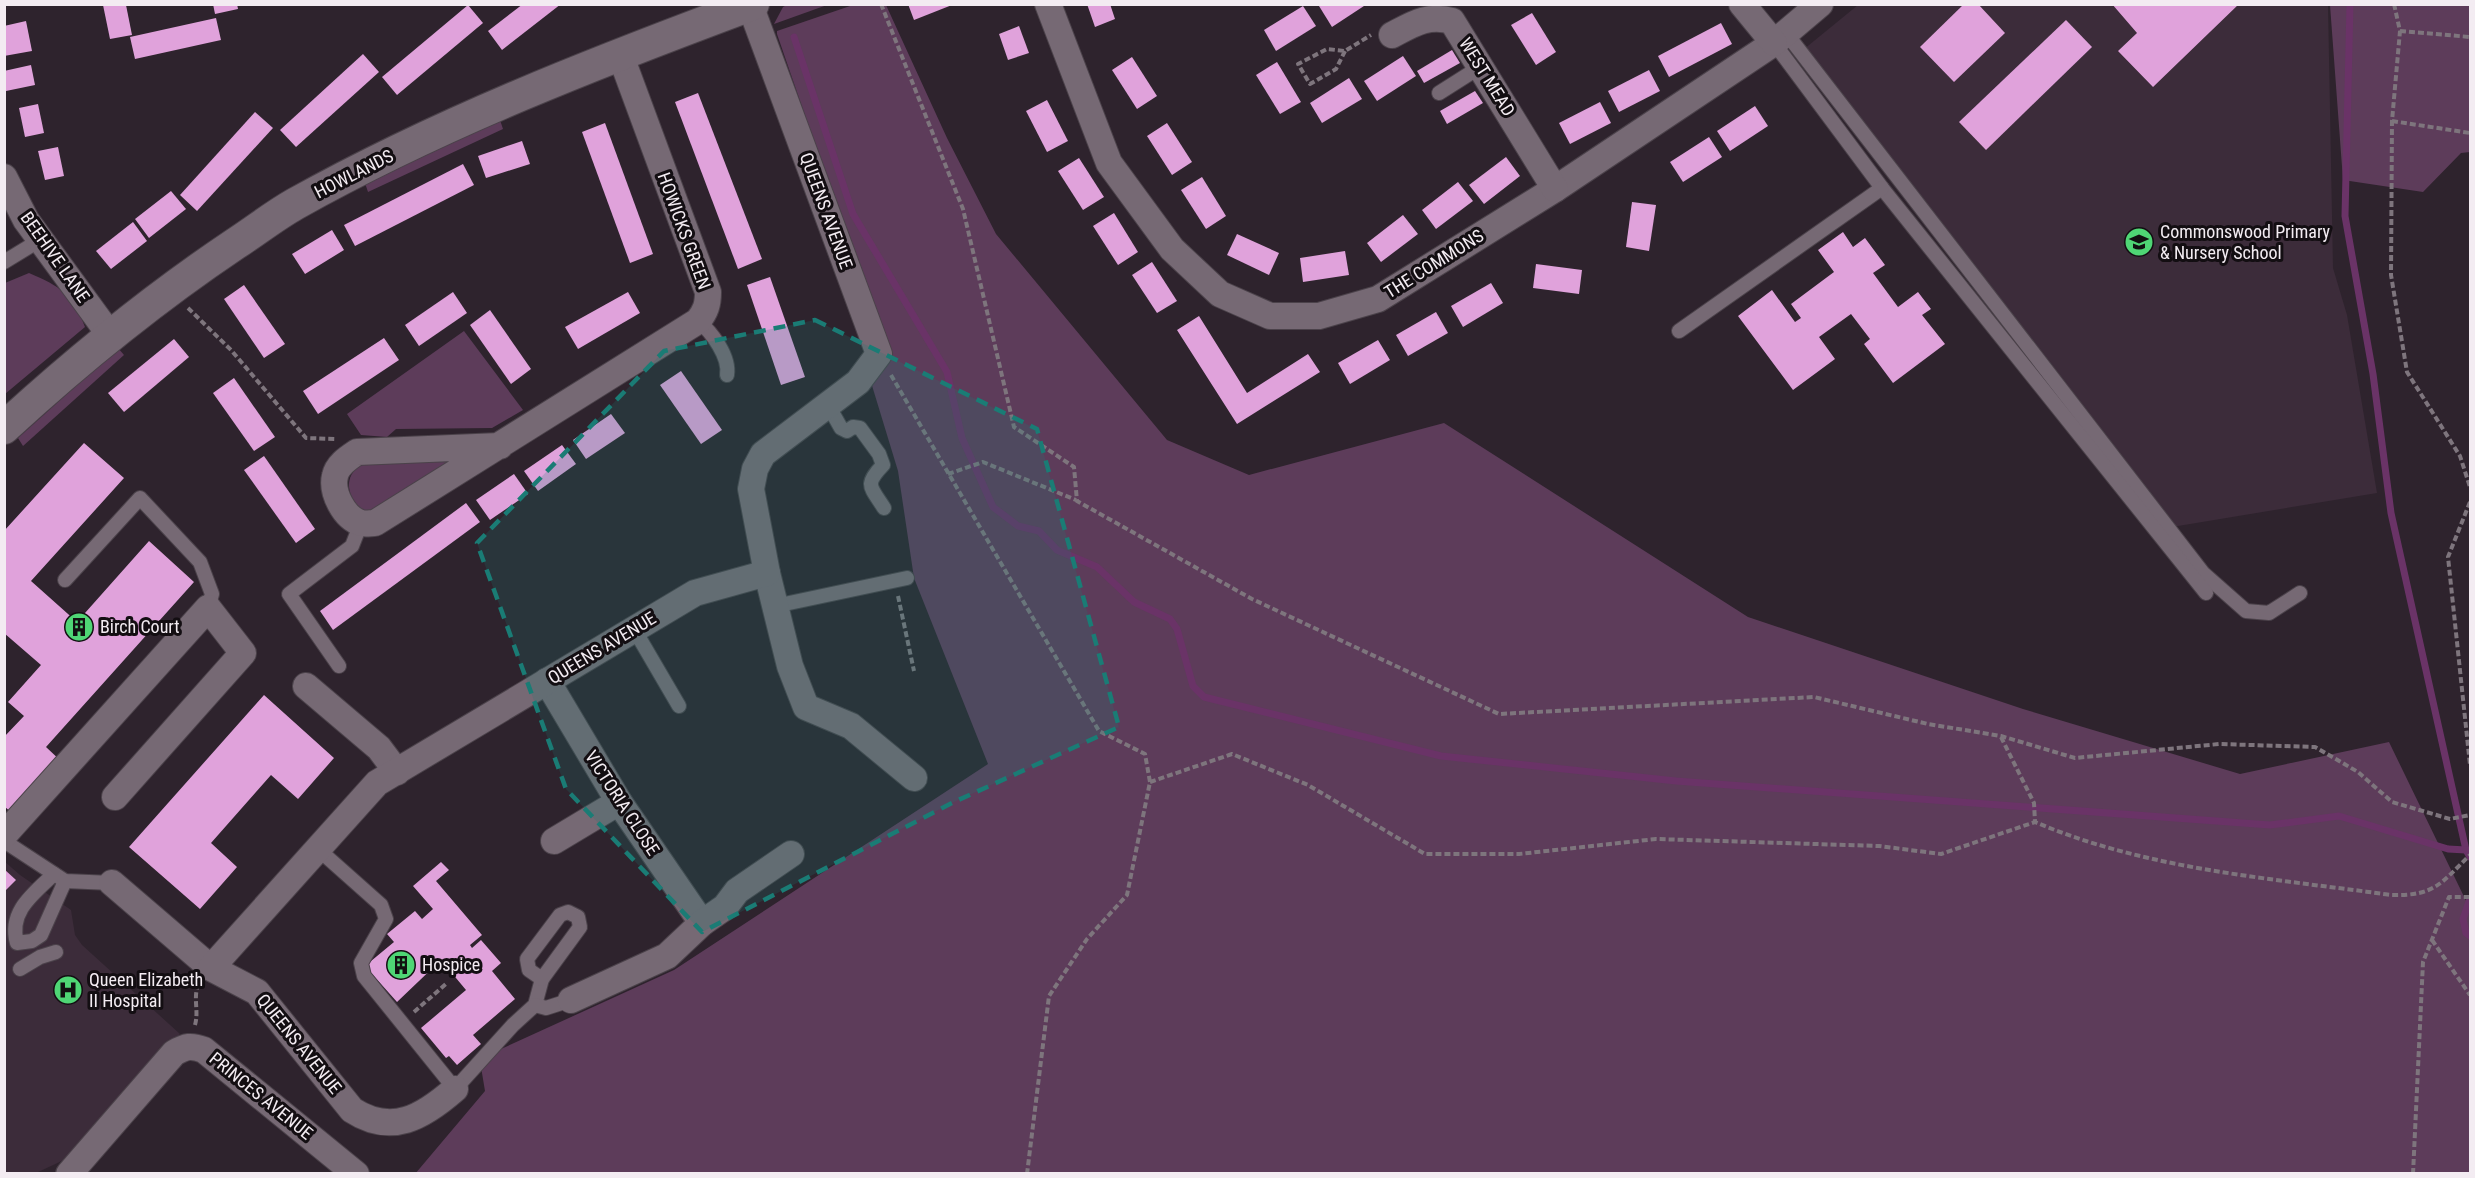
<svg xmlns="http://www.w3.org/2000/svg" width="2475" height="1178" font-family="'Roboto Condensed',sans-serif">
  <rect width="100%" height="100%" fill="#2e232d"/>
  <g fill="#3c2c3a">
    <polygon points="1858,5 2328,5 2333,268 2347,315 2377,493 2166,528 1798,54"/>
    <polygon points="4,861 20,875 71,910 75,935 82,945 180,1034 66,1159 36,1173 5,1173"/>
  </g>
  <g fill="#5d3c5a">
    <polygon points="789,4 827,4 827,5 774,24 783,7"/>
    <polygon points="853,5 886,5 947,138 996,234 1167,440 1249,475 1444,423 1748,617 2023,709 2240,774 2389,742 2470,909 2470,1173 415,1174 485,1091 481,1067 501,1049 674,970 988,764 914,578 898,471 870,379 887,354 777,34 777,31"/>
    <polygon points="2330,5 2470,5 2470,152 2461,153 2423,192 2343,180"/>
    <polygon points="499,117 503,129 368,192 364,180"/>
    <path d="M29 273C60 286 72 294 85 327L5 394V283Z"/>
    <polygon points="464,331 523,410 492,428 396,429 387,437 361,435 347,414"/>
    <polygon points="118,348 124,355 23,446 18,438"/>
    <path d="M460 458 374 512 359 510C348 493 343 480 360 464Z"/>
  </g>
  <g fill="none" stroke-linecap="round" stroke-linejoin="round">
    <g stroke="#6a3367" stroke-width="7">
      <polyline points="2350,4 2345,216 2373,374 2391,513 2466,850 2470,857"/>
      <polyline points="794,37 853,214 947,372 962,438 993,507 1018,526 1039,531 1057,550 1097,567 1134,602 1170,619 1177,629 1193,686 1204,697 1441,756 1676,781 2270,825 2339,816 2448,849 2466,850"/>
      <polyline points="2470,899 2463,919 2466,933 2470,936"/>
    </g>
  </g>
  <g fill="#e0a2db">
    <polygon points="213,4 237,4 238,9 215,14"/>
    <polygon points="523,4 561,4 502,50 488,31"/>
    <polygon points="908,4 952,4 952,5 914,20"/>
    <polygon points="1087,4 1110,4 1115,19 1095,27"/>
    <polygon points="1322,4 1367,4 1332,27 1319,6"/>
    <polygon points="1964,4 1978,4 2005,33 1954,82 1920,47"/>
    <polygon points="2112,4 2239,4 2153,87 2118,51 2137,33"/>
    <polygon points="103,5 126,5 132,35 110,39"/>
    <polygon points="468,5 483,23 397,95 382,77"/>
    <polygon points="1303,6 1316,26 1276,51 1264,30"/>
    <polygon points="1532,13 1556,52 1536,65 1511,25"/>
    <polygon points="216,18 221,40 135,59 130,37"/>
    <polygon points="2066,20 2092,47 1986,150 1959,122"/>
    <polygon points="26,21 32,51 4,56 4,26"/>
    <polygon points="1721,23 1732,44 1669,77 1658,56"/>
    <polygon points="1019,26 1029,53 1008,60 999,34"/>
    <polygon points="1452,50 1460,63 1424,83 1417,71"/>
    <polygon points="363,54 379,72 296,147 280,130"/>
    <polygon points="1403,56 1416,76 1377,101 1364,81"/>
    <polygon points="1132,57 1157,96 1137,109 1112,70"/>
    <polygon points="1277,62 1301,102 1280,114 1256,75"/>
    <polygon points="31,65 35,85 6,91 4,71"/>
    <polygon points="1649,70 1660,91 1619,112 1608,91"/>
    <polygon points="1349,78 1362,99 1322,123 1310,103"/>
    <polygon points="1475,91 1483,103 1447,124 1440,111"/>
    <polygon points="698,93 762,259 738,269 675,102"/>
    <polygon points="1047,100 1068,141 1047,152 1026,111"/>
    <polygon points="1600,102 1611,123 1570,144 1559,123"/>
    <polygon points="38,104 44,133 25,137 19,108"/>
    <polygon points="1755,106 1768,126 1730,151 1717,131"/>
    <polygon points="255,112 273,128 197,211 180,195"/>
    <polygon points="605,123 653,254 630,263 582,132"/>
    <polygon points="1167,123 1192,162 1172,175 1147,136"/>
    <polygon points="1709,137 1722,157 1683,182 1670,162"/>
    <polygon points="522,141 530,164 486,178 478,156"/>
    <polygon points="58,147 64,176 45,180 38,151"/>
    <polygon points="1506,157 1520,176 1484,204 1469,185"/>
    <polygon points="1079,158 1104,197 1083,210 1058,171"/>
    <polygon points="463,164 474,185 355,246 344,225"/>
    <polygon points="1202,177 1226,216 1206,229 1181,190"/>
    <polygon points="1458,182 1473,201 1436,229 1422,210"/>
    <polygon points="171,191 186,209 149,238 135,219"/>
    <polygon points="1632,202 1656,205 1649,251 1626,247"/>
    <polygon points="1114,213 1138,252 1118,265 1093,226"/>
    <polygon points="1403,215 1418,234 1381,262 1367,243"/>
    <polygon points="133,222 147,241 111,269 96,251"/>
    <polygon points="332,230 344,250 305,274 292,254"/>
    <polygon points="1843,232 1853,247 1865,238 1885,265 1873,273 1898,307 1918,292 1931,309 1922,315 1945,344 1893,383 1864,344 1870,339 1851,314 1819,337 1835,359 1793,390 1738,316 1772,290 1795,322 1801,318 1791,304 1834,272 1818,250"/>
    <polygon points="1237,234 1279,253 1269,275 1227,255"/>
    <polygon points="1345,251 1349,275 1303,282 1300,258"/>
    <polygon points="1152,262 1177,301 1157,313 1132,275"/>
    <polygon points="1536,264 1582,270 1579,294 1533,288"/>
    <polygon points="770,277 805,377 781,385 747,285"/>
    <polygon points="1491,283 1503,303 1463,327 1451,306"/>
    <polygon points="244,285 285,344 264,358 224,299"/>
    <polygon points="453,292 467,313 419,346 405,325"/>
    <polygon points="628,292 640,313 578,349 565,327"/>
    <polygon points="490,310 531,369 511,384 470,325"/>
    <polygon points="1436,312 1448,333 1408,356 1396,335"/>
    <polygon points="1199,316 1247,393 1308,354 1320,372 1237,424 1177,330"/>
    <polygon points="384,338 399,360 318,414 303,391"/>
    <polygon points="174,339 189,357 124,412 108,393"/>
    <polygon points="1378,340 1390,360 1350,384 1338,363"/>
    <polygon points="681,371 722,430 701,444 660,385"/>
    <polygon points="234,378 275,437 254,451 213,393"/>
    <polygon points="611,414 625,433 586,459 573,440"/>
    <polygon points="84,443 124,478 31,581 77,622 149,541 194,582 46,747 63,763 15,816 4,806 4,737 24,716 8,702 41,665 4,633 4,531"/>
    <polygon points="562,445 576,464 538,491 524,471"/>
    <polygon points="264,456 315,529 296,543 244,470"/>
    <polygon points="514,474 528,494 490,520 476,500"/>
    <polygon points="466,503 480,522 333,630 320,611"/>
    <polygon points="264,695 334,758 298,799 271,775 211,843 237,867 200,909 129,847"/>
    <polygon points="441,862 449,870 436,881 482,935 470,945 472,948 481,940 501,963 492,971 515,999 473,1035 481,1044 457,1065 449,1056 446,1058 421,1028 466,990 441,960 397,1002 365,966 394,942 387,934 415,911 422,919 433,909 413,886"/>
    <polygon points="4,869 16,880 4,892"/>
  </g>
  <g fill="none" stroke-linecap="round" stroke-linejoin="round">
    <g stroke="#4b424a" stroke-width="16">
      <g id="service">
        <polyline points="1786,33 2203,573 2246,611 2269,613 2300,593"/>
        <polyline points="1774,43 1882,188 2206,593"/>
        <polyline points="1439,93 1480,67"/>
        <polyline points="4,262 40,240"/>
        <path d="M698 321C712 332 730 357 727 375"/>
        <polyline points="1679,331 1882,188"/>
        <path d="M828 405 841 428 847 431 853 427 860 428 879 454 883 465C864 485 870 486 884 508"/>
        <polyline points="65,580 140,498 200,562 212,594 208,608"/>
        <polyline points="775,606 907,578"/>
        <polyline points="634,629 679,706"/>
        <polyline points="339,666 289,594 352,546 361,523"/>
        <polyline points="4,841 65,881 112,883"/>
        <polyline points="318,849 381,905 386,919 361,963 364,976 455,1089 513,1025 535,1005 542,979"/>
        <path d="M54 874C33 894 8 912 17 943L32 941 41 935 65 881"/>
        <polygon points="568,912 578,917 580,927 542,979 529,970 527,959 560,915"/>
        <polyline points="20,969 40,957 56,952"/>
        <polyline points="535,1005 546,1008 571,1000"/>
      </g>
    </g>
    <g stroke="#4b424a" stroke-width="28">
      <g id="minor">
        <polyline points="1048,4 1109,163 1172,249 1220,294 1270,316 1319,316 1378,299 1555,189 1774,43 1820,4"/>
        <polyline points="1742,4 1774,43"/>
        <path d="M1392 35C1413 24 1428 14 1452 21L1555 189"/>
        <polyline points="4,177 26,220 110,335"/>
        <path d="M500 446 357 452C348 458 337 465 335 476 331 492 344 518 361 523 365 524 371 523 375 523L698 321C706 311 708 304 708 292L620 54"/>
        <polyline points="767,573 790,666 806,707 851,726 914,778"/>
        <polyline points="547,681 619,802 702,923"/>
        <polyline points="306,686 379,748 397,772"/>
        <polyline points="4,835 208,608 243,653 115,797"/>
        <polyline points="554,841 619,802"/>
        <polyline points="112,883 211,968"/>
        <polyline points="571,1000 667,956 702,923 725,907 737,891 791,854"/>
        <path d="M455 1089C423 1117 392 1136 352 1110L257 992 211 968 377 783 695 593 767 573 751 489 755 469 763 454 858 382 879 354 750 5"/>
        <path d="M69 1174 174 1053C186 1046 191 1045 204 1050L356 1174"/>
      </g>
    </g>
    <g stroke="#4b424a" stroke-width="34">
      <path id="tertiary" d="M4 428C77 361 153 299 235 244 255 231 274 216 295 204 440 123 597 62 753 4"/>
    </g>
    <g stroke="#7e757d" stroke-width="4" stroke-dasharray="6 3" stroke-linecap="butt">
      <polyline points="881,4 963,209 1014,427 1074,467 1077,501 1252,599 1499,714 1814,697 1928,724 2001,736 2075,758 2219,744 2315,747 2358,772 2392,802 2450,819 2470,815"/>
      <polyline points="2394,4 2400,31 2392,121 2391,275 2407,372 2460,456 2470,487"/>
      <polyline points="2400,31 2470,37"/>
      <polyline points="1345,51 1336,69 1310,84 1298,64 1327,49 1345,51 1371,35"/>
      <polyline points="2392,121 2470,133"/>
      <polyline points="188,308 231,350 306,438 336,439"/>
      <polyline points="891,375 1099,731 1145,754 1150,782 1127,895 1087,939 1049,996 1027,1174"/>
      <polyline points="948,474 983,462 1076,500"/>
      <polyline points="2470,502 2448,557 2470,765"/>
      <polyline points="898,596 914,671"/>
      <polyline points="2001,737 2034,803 2035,822"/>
      <path d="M1150 782 1232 754 1308 785 1425 854H1519L1656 839 1879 846 1941 854 2035 822C2148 870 2270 878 2391 895 2435 896 2440 884 2470 855"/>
      <polyline points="2432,940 2470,995"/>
      <polyline points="414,1012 447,983"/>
      <path d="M195 1025C199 1011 193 999 198 985"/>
      <polyline points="2413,1174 2423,962 2449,897 2470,897"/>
    </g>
    <use href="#service" stroke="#766974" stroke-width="14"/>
    <use href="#minor" stroke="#766974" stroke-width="26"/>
    <use href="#tertiary" stroke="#766974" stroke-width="32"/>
  </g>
  <path fill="#1a7c75" fill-opacity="0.2" stroke="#1a7c75" stroke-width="4.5" stroke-dasharray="12 8" stroke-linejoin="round" d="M815 320 1037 429 1119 727 954 802 702 932 566 789 477 543 664 351Z"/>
  <defs>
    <g id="school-disc" transform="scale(1.5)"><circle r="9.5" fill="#4fd675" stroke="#130e12"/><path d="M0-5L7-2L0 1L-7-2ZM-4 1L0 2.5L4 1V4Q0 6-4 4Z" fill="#111"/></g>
    <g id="building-disc" transform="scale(1.5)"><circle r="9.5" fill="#4fd675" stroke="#130e12"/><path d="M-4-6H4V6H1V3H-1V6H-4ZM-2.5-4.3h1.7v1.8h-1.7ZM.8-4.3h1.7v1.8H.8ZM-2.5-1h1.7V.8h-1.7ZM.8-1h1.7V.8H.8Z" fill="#111"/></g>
    <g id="hospital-disc" transform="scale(1.5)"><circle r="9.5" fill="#4fd675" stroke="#130e12"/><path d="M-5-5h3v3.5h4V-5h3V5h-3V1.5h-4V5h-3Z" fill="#111"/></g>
  </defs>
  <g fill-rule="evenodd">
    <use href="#school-disc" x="2139" y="242"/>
    <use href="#building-disc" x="79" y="627"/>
    <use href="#building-disc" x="401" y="965"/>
    <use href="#hospital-disc" x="68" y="990"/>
  </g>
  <g text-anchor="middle" stroke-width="6" stroke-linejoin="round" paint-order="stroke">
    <g font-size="18" fill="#f3ecf2" stroke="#130e12">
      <text transform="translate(1487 77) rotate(58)" y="6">WEST MEAD</text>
      <text transform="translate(354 174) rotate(-27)" y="6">HOWLANDS</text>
      <text transform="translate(826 211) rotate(70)" y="6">QUEENS AVENUE</text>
      <text transform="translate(684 231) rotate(70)" y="6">HOWICKS GREEN</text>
      <text transform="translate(55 257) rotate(55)" y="6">BEEHIVE LANE</text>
      <text transform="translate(1434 264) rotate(-32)" y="6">THE COMMONS</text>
      <text transform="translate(602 648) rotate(-31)" y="6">QUEENS AVENUE</text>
      <text transform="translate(622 803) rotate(57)" y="6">VICTORIA CLOSE</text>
      <text transform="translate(299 1044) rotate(51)" y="6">QUEENS AVENUE</text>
      <text transform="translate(261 1096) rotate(39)" y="6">PRINCES AVENUE</text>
    </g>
    <g font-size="18" fill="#f3ecf2" stroke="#130e12" text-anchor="start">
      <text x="2160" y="238">Commonswood Primary<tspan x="2160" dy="21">&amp; Nursery School</tspan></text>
      <text x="100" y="633">Birch Court</text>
      <text x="422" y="971">Hospice</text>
      <text x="89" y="986">Queen Elizabeth<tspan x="89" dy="21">II Hospital</tspan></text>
    </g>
  </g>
  <rect width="2475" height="1178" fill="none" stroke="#f3ecf2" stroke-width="12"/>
</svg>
